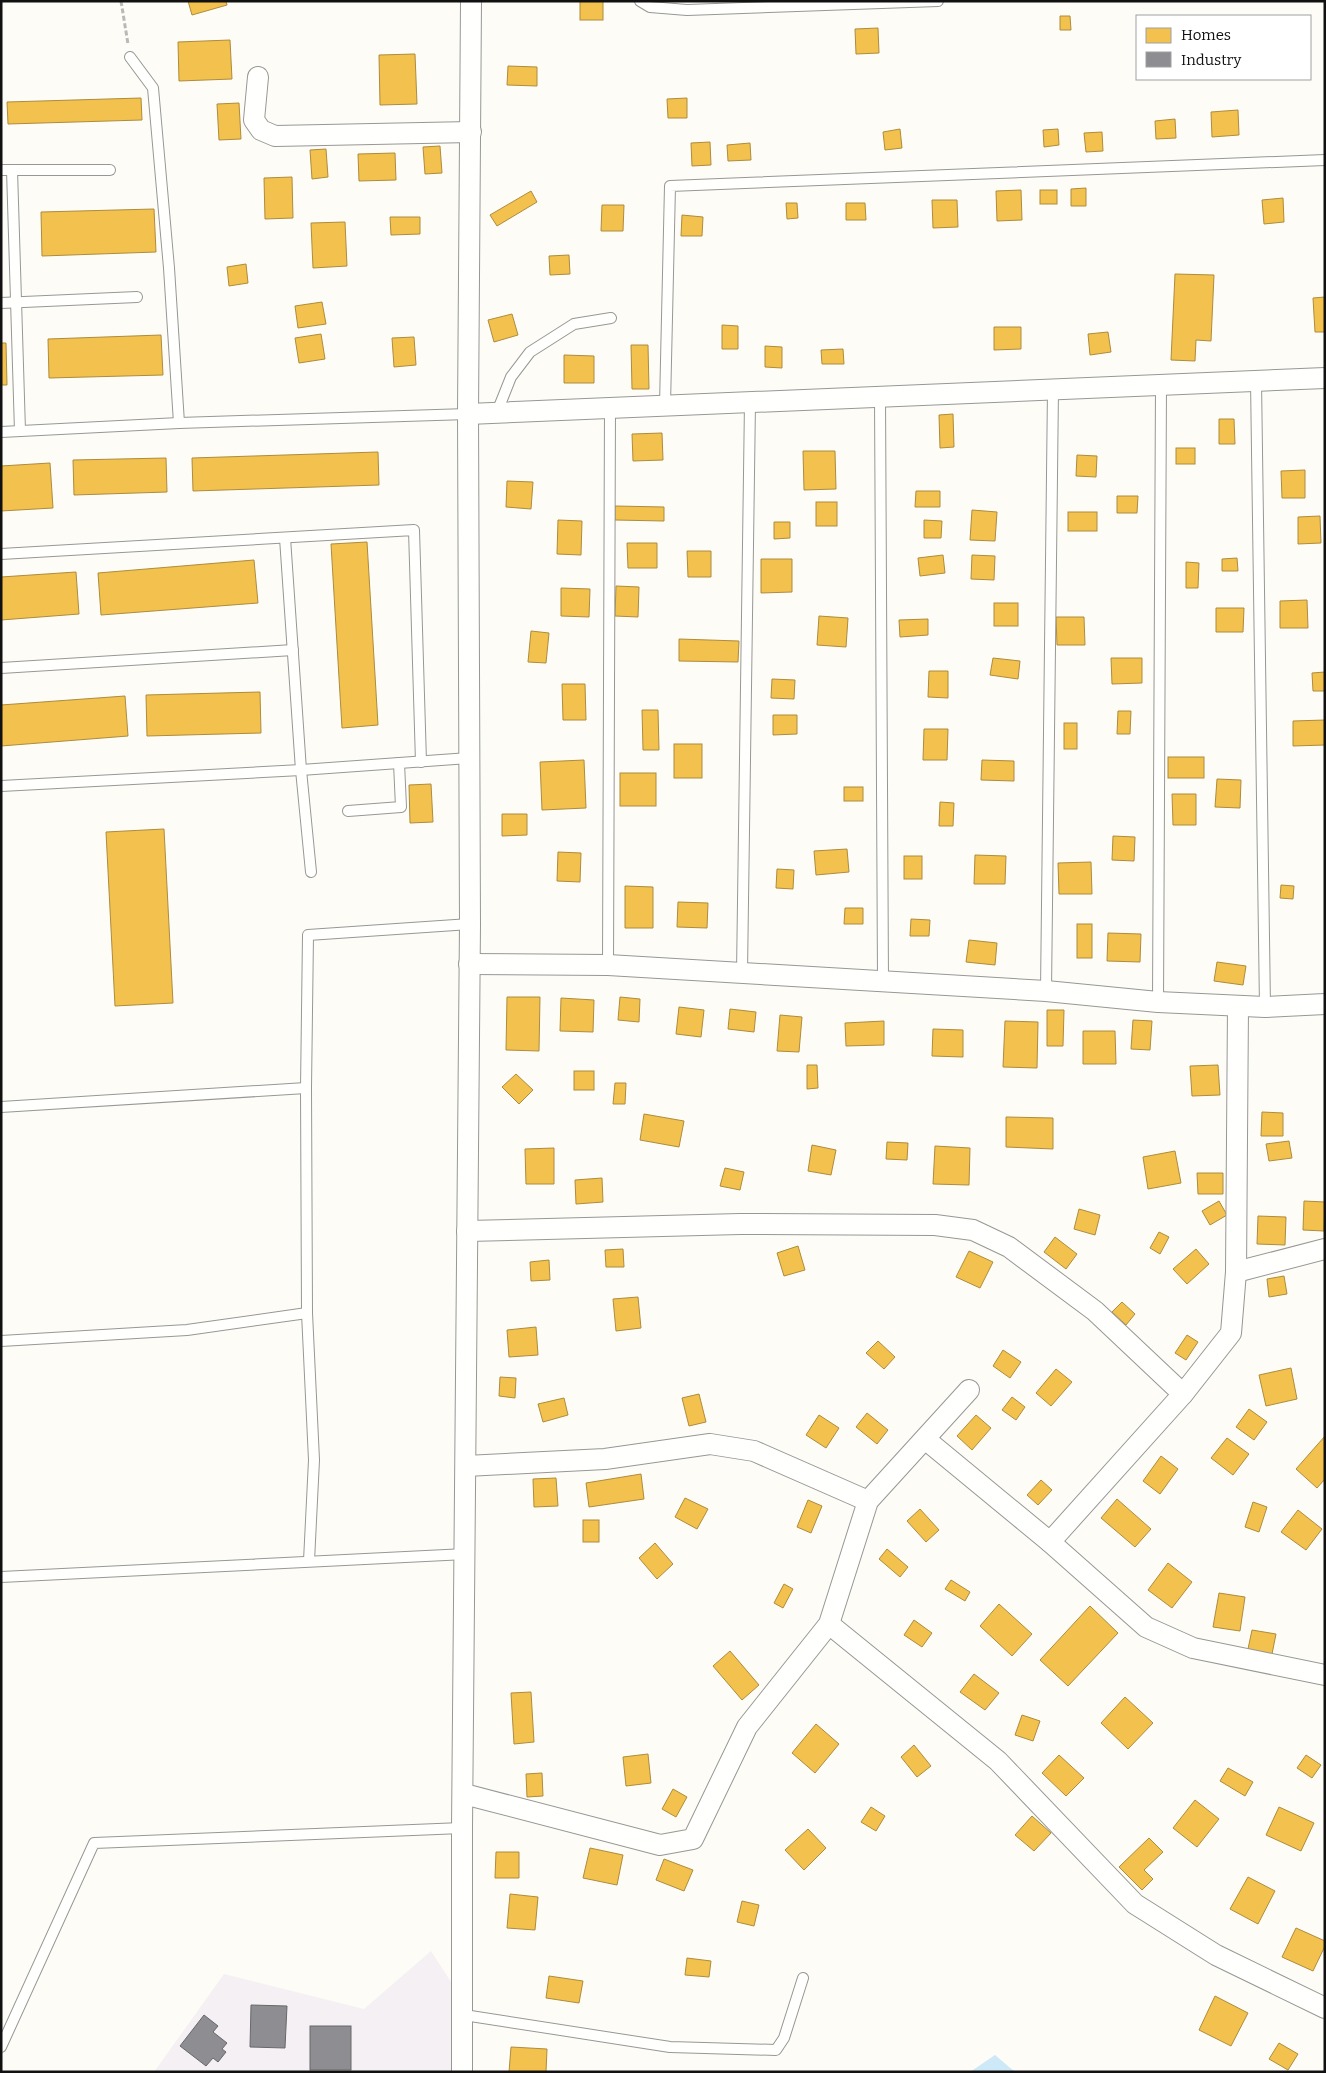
<svg xmlns="http://www.w3.org/2000/svg" width="1326" height="2073" font-family="Bitter,serif">
  <rect width="100%" height="100%" fill="#fdfcf7"/>
  <polygon fill="#f5f0f3" points="431,1951 453,1985 452,2072 154,2072 224,1974 364,2009"/>
  <polygon fill="#cde8f7" points="995,2055 1015,2072 970,2072"/>
  <g fill="#f2c14e" stroke="#ae8c3c">
    <polygon points="188,1 226,1 227,5 192,15"/>
    <rect x="580" y="1" width="23" height="19"/>
    <polygon points="1060,16 1070,16 1071,30 1060,30"/>
    <polygon points="878,28 879,53 856,54 855,29"/>
    <polygon points="230,40 232,79 179,81 178,42"/>
    <polygon points="415,54 417,104 380,105 379,55"/>
    <polygon points="508,66 537,67 537,86 507,85"/>
    <polygon points="141,98 142,120 8,124 7,102"/>
    <polygon points="687,98 687,118 668,118 667,99"/>
    <polygon points="239,103 241,139 219,140 217,104"/>
    <polygon points="1238,110 1239,135 1212,137 1211,112"/>
    <polygon points="1175,119 1176,138 1156,139 1155,121"/>
    <polygon points="900,129 902,148 885,150 883,132"/>
    <polygon points="1058,129 1059,145 1044,147 1043,130"/>
    <polygon points="1102,132 1103,151 1086,152 1084,133"/>
    <polygon points="710,142 711,165 692,166 691,143"/>
    <polygon points="750,143 751,160 728,161 727,145"/>
    <polygon points="440,146 442,173 425,174 423,147"/>
    <polygon points="326,149 328,177 312,179 310,150"/>
    <polygon points="395,153 396,180 359,181 358,154"/>
    <polygon points="292,177 293,218 265,219 264,178"/>
    <polygon points="1086,188 1086,206 1071,206 1071,189"/>
    <polygon points="1021,190 1022,220 997,221 996,191"/>
    <rect x="1040" y="190" width="17" height="14"/>
    <polygon points="531,191 537,202 497,226 490,215"/>
    <polygon points="1283,198 1284,222 1264,224 1262,200"/>
    <polygon points="932,200 957,200 958,227 933,228"/>
    <polygon points="786,203 797,203 798,218 787,219"/>
    <polygon points="846,203 865,203 866,220 846,220"/>
    <polygon points="602,205 624,205 623,231 601,231"/>
    <polygon points="154,209 156,252 42,256 41,212"/>
    <polygon points="682,215 703,217 702,236 681,236"/>
    <polygon points="390,217 420,217 420,234 391,235"/>
    <polygon points="345,222 347,266 313,268 311,223"/>
    <polygon points="569,255 570,274 550,275 549,256"/>
    <polygon points="246,264 248,283 229,286 227,267"/>
    <polygon points="1175,274 1214,275 1211,341 1196,340 1195,361 1171,360"/>
    <polygon points="1325,297 1325,332 1315,332 1313,298"/>
    <polygon points="322,302 326,324 298,328 295,306"/>
    <polygon points="512,314 518,335 494,342 488,320"/>
    <polygon points="722,325 738,326 738,349 722,349"/>
    <polygon points="994,327 1021,327 1021,349 994,350"/>
    <polygon points="1108,332 1111,352 1090,355 1088,334"/>
    <polygon points="321,334 325,359 299,363 295,338"/>
    <polygon points="161,335 163,375 49,378 48,339"/>
    <polygon points="414,337 416,365 394,367 392,338"/>
    <polygon points="1,343 6,343 7,385 1,385"/>
    <polygon points="631,345 648,345 649,389 632,389"/>
    <polygon points="765,346 782,347 782,368 765,367"/>
    <polygon points="843,349 844,364 822,364 821,350"/>
    <polygon points="564,355 594,356 594,383 564,383"/>
    <polygon points="953,414 954,447 940,448 939,415"/>
    <polygon points="1219,419 1234,419 1235,444 1219,444"/>
    <polygon points="662,433 663,460 633,461 632,434"/>
    <rect x="1176" y="448" width="19" height="16"/>
    <polygon points="803,451 835,451 836,489 804,490"/>
    <polygon points="378,452 379,485 193,491 192,458"/>
    <polygon points="1077,455 1097,456 1096,477 1076,476"/>
    <polygon points="166,458 167,492 74,495 73,460"/>
    <polygon points="50,463 53,508 1,511 1,466"/>
    <polygon points="1305,470 1305,498 1282,498 1281,471"/>
    <polygon points="507,481 533,482 531,509 506,507"/>
    <polygon points="916,491 940,491 940,507 915,507"/>
    <polygon points="1117,496 1138,496 1137,513 1117,513"/>
    <rect x="816" y="502" width="21" height="24"/>
    <polygon points="615,506 664,507 664,521 615,520"/>
    <polygon points="972,510 997,512 995,541 970,540"/>
    <rect x="1068" y="512" width="29" height="19"/>
    <polygon points="1320,516 1321,543 1298,544 1298,517"/>
    <polygon points="558,520 582,521 581,555 557,554"/>
    <polygon points="924,520 942,521 941,538 924,538"/>
    <polygon points="774,522 790,522 790,538 774,539"/>
    <polygon points="367,542 378,725 342,728 331,544"/>
    <polygon points="627,543 657,543 657,568 628,568"/>
    <polygon points="687,551 711,551 711,577 688,577"/>
    <polygon points="943,555 945,573 920,576 918,558"/>
    <polygon points="972,555 995,556 994,580 971,579"/>
    <polygon points="1237,558 1238,571 1222,571 1222,559"/>
    <polygon points="761,559 792,559 792,592 761,593"/>
    <polygon points="254,560 258,603 101,615 98,573"/>
    <polygon points="1186,562 1199,563 1198,588 1186,588"/>
    <polygon points="76,572 79,614 1,620 1,577"/>
    <polygon points="616,586 639,587 638,617 615,616"/>
    <polygon points="561,588 590,589 589,617 561,616"/>
    <polygon points="1307,600 1308,628 1280,628 1280,601"/>
    <rect x="994" y="603" width="24" height="23"/>
    <polygon points="1216,608 1244,608 1243,632 1216,632"/>
    <polygon points="819,616 848,618 846,647 817,645"/>
    <polygon points="1056,617 1084,617 1085,645 1057,645"/>
    <polygon points="928,619 928,635 900,637 899,620"/>
    <polygon points="531,631 549,633 546,663 528,662"/>
    <polygon points="679,639 739,641 738,662 679,661"/>
    <polygon points="993,658 1020,661 1018,679 990,675"/>
    <polygon points="1111,658 1142,658 1142,683 1112,684"/>
    <polygon points="929,671 948,671 948,698 928,697"/>
    <polygon points="1325,672 1325,691 1313,691 1312,673"/>
    <polygon points="772,679 795,680 794,699 771,698"/>
    <polygon points="562,684 585,684 586,720 563,720"/>
    <polygon points="260,692 261,733 147,736 146,695"/>
    <polygon points="125,696 128,736 1,746 1,705"/>
    <polygon points="642,710 658,710 659,750 643,750"/>
    <polygon points="1118,711 1131,711 1130,734 1117,734"/>
    <polygon points="773,715 797,715 797,734 773,735"/>
    <polygon points="1325,720 1325,745 1293,746 1293,721"/>
    <rect x="1064" y="723" width="13" height="26"/>
    <polygon points="924,729 948,729 947,760 923,760"/>
    <rect x="674" y="744" width="28" height="34"/>
    <rect x="1168" y="757" width="36" height="21"/>
    <polygon points="584,760 586,808 542,810 540,762"/>
    <polygon points="982,760 1014,761 1014,781 981,780"/>
    <rect x="620" y="773" width="36" height="33"/>
    <polygon points="1217,779 1241,780 1240,808 1215,807"/>
    <polygon points="431,784 433,822 410,823 409,785"/>
    <rect x="844" y="787" width="19" height="14"/>
    <polygon points="1172,794 1196,794 1196,825 1173,825"/>
    <polygon points="940,802 954,803 953,826 939,826"/>
    <polygon points="502,814 527,814 527,835 502,836"/>
    <polygon points="164,829 173,1003 115,1006 106,832"/>
    <polygon points="1113,836 1135,837 1134,861 1112,860"/>
    <polygon points="847,849 849,872 816,875 814,851"/>
    <polygon points="558,852 581,853 580,882 557,881"/>
    <polygon points="975,855 1006,856 1005,884 974,884"/>
    <rect x="904" y="856" width="18" height="23"/>
    <polygon points="1091,862 1092,894 1059,894 1058,863"/>
    <polygon points="777,869 794,870 793,889 776,888"/>
    <polygon points="1281,885 1294,886 1293,899 1280,898"/>
    <polygon points="625,886 653,887 653,928 625,928"/>
    <polygon points="678,902 708,903 707,928 677,927"/>
    <polygon points="845,908 863,908 863,924 844,924"/>
    <polygon points="911,919 930,920 929,936 910,936"/>
    <rect x="1077" y="924" width="15" height="34"/>
    <polygon points="1108,933 1141,934 1140,962 1107,961"/>
    <polygon points="969,940 997,943 995,965 966,962"/>
    <polygon points="1217,962 1246,966 1243,985 1214,981"/>
    <polygon points="507,997 540,997 539,1051 506,1050"/>
    <polygon points="620,997 640,999 639,1022 618,1020"/>
    <polygon points="561,998 594,1000 593,1032 560,1031"/>
    <polygon points="679,1007 704,1010 701,1037 676,1034"/>
    <polygon points="730,1009 756,1012 754,1032 728,1029"/>
    <polygon points="1047,1010 1064,1010 1063,1046 1047,1046"/>
    <polygon points="780,1015 802,1017 799,1052 777,1051"/>
    <polygon points="1133,1020 1152,1021 1150,1050 1131,1049"/>
    <polygon points="884,1021 884,1045 846,1046 845,1023"/>
    <polygon points="1005,1021 1038,1022 1037,1068 1003,1067"/>
    <polygon points="933,1029 963,1030 963,1057 932,1056"/>
    <polygon points="1083,1031 1115,1031 1116,1064 1083,1064"/>
    <polygon points="807,1065 817,1065 818,1088 807,1089"/>
    <polygon points="1218,1065 1220,1095 1192,1096 1190,1066"/>
    <rect x="574" y="1071" width="20" height="19"/>
    <polygon points="516,1074 533,1090 519,1104 502,1087"/>
    <polygon points="615,1083 626,1083 625,1104 613,1104"/>
    <polygon points="1262,1112 1283,1113 1283,1136 1261,1136"/>
    <polygon points="644,1114 684,1121 679,1147 640,1140"/>
    <polygon points="1006,1117 1053,1118 1053,1149 1006,1147"/>
    <polygon points="1289,1141 1292,1158 1269,1161 1266,1144"/>
    <polygon points="887,1142 908,1143 907,1160 886,1159"/>
    <polygon points="812,1145 836,1150 831,1175 808,1171"/>
    <polygon points="935,1146 970,1148 969,1185 933,1184"/>
    <polygon points="554,1148 554,1184 526,1184 525,1149"/>
    <polygon points="1175,1151 1181,1183 1148,1189 1143,1157"/>
    <polygon points="725,1168 744,1172 740,1190 720,1186"/>
    <polygon points="1197,1173 1223,1173 1223,1194 1198,1194"/>
    <polygon points="602,1178 603,1202 576,1204 575,1180"/>
    <polygon points="1219,1201 1227,1215 1210,1225 1202,1211"/>
    <polygon points="1304,1201 1325,1202 1324,1231 1303,1230"/>
    <polygon points="1079,1209 1100,1215 1095,1235 1074,1229"/>
    <polygon points="1258,1216 1286,1217 1285,1245 1257,1244"/>
    <polygon points="1159,1232 1169,1237 1160,1254 1150,1248"/>
    <polygon points="1055,1237 1077,1254 1066,1269 1044,1252"/>
    <polygon points="798,1246 805,1270 784,1276 777,1253"/>
    <polygon points="623,1249 624,1267 606,1267 605,1250"/>
    <polygon points="1196,1249 1209,1264 1187,1284 1173,1269"/>
    <polygon points="969,1251 993,1262 980,1288 956,1277"/>
    <polygon points="549,1260 550,1280 531,1281 530,1262"/>
    <polygon points="1284,1276 1287,1294 1269,1297 1267,1279"/>
    <polygon points="638,1297 641,1328 616,1331 613,1299"/>
    <polygon points="1122,1302 1135,1314 1126,1325 1112,1312"/>
    <polygon points="536,1327 538,1355 509,1357 507,1330"/>
    <polygon points="1187,1335 1198,1342 1186,1360 1175,1353"/>
    <polygon points="878,1341 895,1357 884,1369 866,1353"/>
    <polygon points="1003,1350 1021,1362 1010,1378 993,1366"/>
    <polygon points="1291,1368 1297,1399 1266,1406 1259,1375"/>
    <polygon points="1056,1369 1072,1382 1051,1406 1036,1393"/>
    <polygon points="500,1377 516,1378 515,1398 499,1396"/>
    <polygon points="699,1394 706,1422 689,1426 682,1398"/>
    <polygon points="1012,1397 1025,1407 1016,1420 1002,1410"/>
    <polygon points="564,1398 568,1415 543,1422 538,1404"/>
    <polygon points="1249,1409 1267,1422 1254,1440 1236,1427"/>
    <polygon points="867,1413 888,1430 877,1444 856,1427"/>
    <polygon points="819,1415 839,1428 826,1448 806,1435"/>
    <polygon points="976,1415 991,1428 972,1450 957,1436"/>
    <polygon points="1325,1436 1325,1479 1317,1488 1296,1469"/>
    <polygon points="1227,1438 1249,1454 1233,1475 1211,1458"/>
    <polygon points="1161,1456 1178,1469 1160,1494 1143,1481"/>
    <polygon points="641,1474 644,1499 589,1507 586,1483"/>
    <polygon points="556,1478 558,1506 534,1507 533,1479"/>
    <polygon points="1041,1480 1052,1490 1038,1505 1027,1495"/>
    <polygon points="685,1498 708,1509 697,1529 675,1517"/>
    <polygon points="1117,1499 1151,1529 1135,1547 1101,1518"/>
    <polygon points="808,1500 822,1506 811,1533 797,1527"/>
    <polygon points="1253,1502 1267,1507 1259,1532 1245,1527"/>
    <polygon points="920,1509 939,1530 926,1542 907,1521"/>
    <polygon points="1298,1510 1322,1529 1306,1550 1281,1532"/>
    <rect x="583" y="1520" width="16" height="22"/>
    <polygon points="655,1543 673,1564 657,1579 639,1558"/>
    <polygon points="887,1549 908,1567 900,1577 879,1559"/>
    <polygon points="1168,1563 1192,1582 1172,1608 1148,1590"/>
    <polygon points="951,1580 970,1592 965,1601 945,1589"/>
    <polygon points="784,1584 793,1589 783,1608 774,1603"/>
    <polygon points="1219,1593 1245,1597 1240,1631 1213,1627"/>
    <polygon points="999,1604 1032,1634 1012,1656 980,1626"/>
    <polygon points="1090,1606 1118,1633 1068,1686 1040,1660"/>
    <polygon points="914,1620 932,1633 922,1647 904,1635"/>
    <polygon points="1252,1630 1276,1634 1272,1654 1248,1649"/>
    <polygon points="730,1651 759,1685 742,1700 713,1666"/>
    <polygon points="974,1674 999,1693 985,1710 960,1692"/>
    <polygon points="531,1692 534,1742 514,1744 511,1693"/>
    <polygon points="1125,1697 1153,1723 1128,1749 1101,1723"/>
    <polygon points="1022,1715 1040,1721 1033,1741 1015,1735"/>
    <polygon points="816,1724 839,1744 815,1773 792,1753"/>
    <polygon points="914,1745 931,1766 917,1777 901,1757"/>
    <polygon points="648,1754 651,1783 626,1786 623,1757"/>
    <polygon points="1059,1755 1084,1778 1066,1796 1042,1773"/>
    <polygon points="1306,1755 1321,1765 1312,1778 1297,1768"/>
    <polygon points="1228,1768 1253,1782 1245,1796 1220,1781"/>
    <polygon points="542,1773 543,1796 527,1797 526,1774"/>
    <polygon points="673,1789 687,1797 676,1817 662,1809"/>
    <polygon points="1195,1800 1219,1819 1197,1847 1173,1828"/>
    <polygon points="871,1807 885,1816 876,1831 861,1822"/>
    <polygon points="1279,1807 1314,1823 1301,1851 1266,1835"/>
    <polygon points="1032,1816 1051,1833 1034,1851 1015,1835"/>
    <polygon points="808,1829 826,1848 804,1870 785,1850"/>
    <polygon points="1149,1838 1163,1852 1144,1870 1153,1879 1142,1890 1119,1867"/>
    <polygon points="590,1848 623,1855 617,1885 583,1878"/>
    <polygon points="496,1852 519,1852 519,1878 495,1878"/>
    <polygon points="664,1859 693,1870 684,1891 656,1880"/>
    <polygon points="1248,1877 1275,1891 1258,1924 1230,1909"/>
    <polygon points="510,1894 538,1897 535,1930 507,1928"/>
    <polygon points="742,1901 759,1905 754,1926 737,1922"/>
    <polygon points="1296,1928 1325,1941 1325,1946 1313,1971 1282,1957"/>
    <polygon points="687,1958 711,1961 709,1977 685,1975"/>
    <polygon points="549,1976 583,1981 579,2003 546,1998"/>
    <polygon points="1215,1996 1248,2013 1231,2046 1199,2030"/>
    <polygon points="1279,2043 1298,2054 1288,2070 1269,2059"/>
    <polygon points="511,2047 547,2049 546,2072 509,2072"/>
  </g>
  <g fill="#8d8d92" stroke="#68686b">
    <polygon points="251,2005 287,2006 285,2048 250,2047"/>
    <polygon points="204,2015 218,2026 213,2032 227,2043 222,2049 226,2052 218,2062 213,2058 206,2066 180,2046"/>
    <rect x="310" y="2026" width="41" height="44"/>
  </g>
  <g fill="none" stroke-linecap="round" stroke-linejoin="round">
    <g stroke="#979795" stroke-width="12">
      <g id="service">
        <polyline points="640,1 650,7 687,10 938,1"/>
        <polyline points="130,57 153,88 169,268 179,423"/>
        <polyline points="1,170 110,170"/>
        <polyline points="12,170 20,431"/>
        <polyline points="1,303 137,297"/>
        <polyline points="1256,381 1265,1007"/>
        <polyline points="880,396 883,981"/>
        <polyline points="665,405 670,186 1325,160"/>
        <polyline points="497,412 511,377 530,352 574,324 611,318"/>
        <polyline points="1,432 179,423 468,414"/>
        <polyline points="285,538 301,770 311,872"/>
        <polyline points="1,554 414,530 421,762"/>
        <polyline points="1,668 293,650"/>
        <polyline points="1,786 301,770 469,758"/>
        <polyline points="348,811 401,807 399,763"/>
        <polyline points="608,965 610,408"/>
        <polyline points="742,973 750,402"/>
        <polyline points="1046,991 1053,389"/>
        <polyline points="1158,1002 1161,385"/>
        <polyline points="1,1107 306,1088"/>
        <polyline points="1,1341 187,1330 307,1313"/>
        <polyline points="309,1561 314,1460 307,1313 306,1088 308,935 470,924"/>
        <polyline points="1,1577 466,1554"/>
        <polyline points="464,2015 670,2047 776,2050 784,2038 803,1978"/>
        <polyline points="1,2047 94,1843 462,1828"/>
      </g>
    </g>
    <g stroke="#979795" stroke-width="22">
      <g id="minor">
        <polyline points="258,77 254,120 261,130 275,136 471,132"/>
        <polyline points="468,414 1325,378"/>
        <polyline points="469,964 608,965 1046,991 1158,1002 1265,1007 1325,1004"/>
        <polyline points="467,1231 740,1224 935,1225 973,1230 1009,1247 1095,1311 1183,1394"/>
        <polyline points="1236,1272 1325,1249"/>
        <polyline points="925,1439 1050,1542 1146,1627 1193,1648 1325,1675"/>
        <polyline points="466,1466 605,1459 710,1444 754,1451 868,1501"/>
        <polyline points="1050,1542 1183,1394 1231,1333 1236,1272 1238,1006"/>
        <polyline points="829,1624 998,1761 1135,1904 1216,1955 1325,2008"/>
        <polyline points="464,1794 660,1845 693,1839 747,1727 829,1624 868,1501 969,1390"/>
        <polyline points="462,2072 462,1828 470,924 468,414 471,1"/>
      </g>
    </g>
    <polyline stroke="#b9b9b8" stroke-width="3" stroke-dasharray="5 2.5" stroke-linecap="butt" points="121,1 128,44"/>
    <use href="#service" stroke="#fffffe" stroke-width="10"/>
    <use href="#minor" stroke="#fffffe" stroke-width="20"/>
  </g>
  <rect width="1326" height="2073" fill="none" stroke="#111111" stroke-width="5"/>
  <rect x="1136" y="15" width="175" height="65" fill="#ffffff" stroke="#a0a0a0"/>
  <rect x="1146" y="28" width="25" height="15" fill="#f2c14e" stroke="#a0a0a0"/>
  <text x="1181" y="40" font-size="15" fill="#111111">Homes</text>
  <rect x="1146" y="52" width="25" height="15" fill="#8d8d92" stroke="#a0a0a0"/>
  <text x="1181" y="65" font-size="15" fill="#111111">Industry</text>
</svg>
